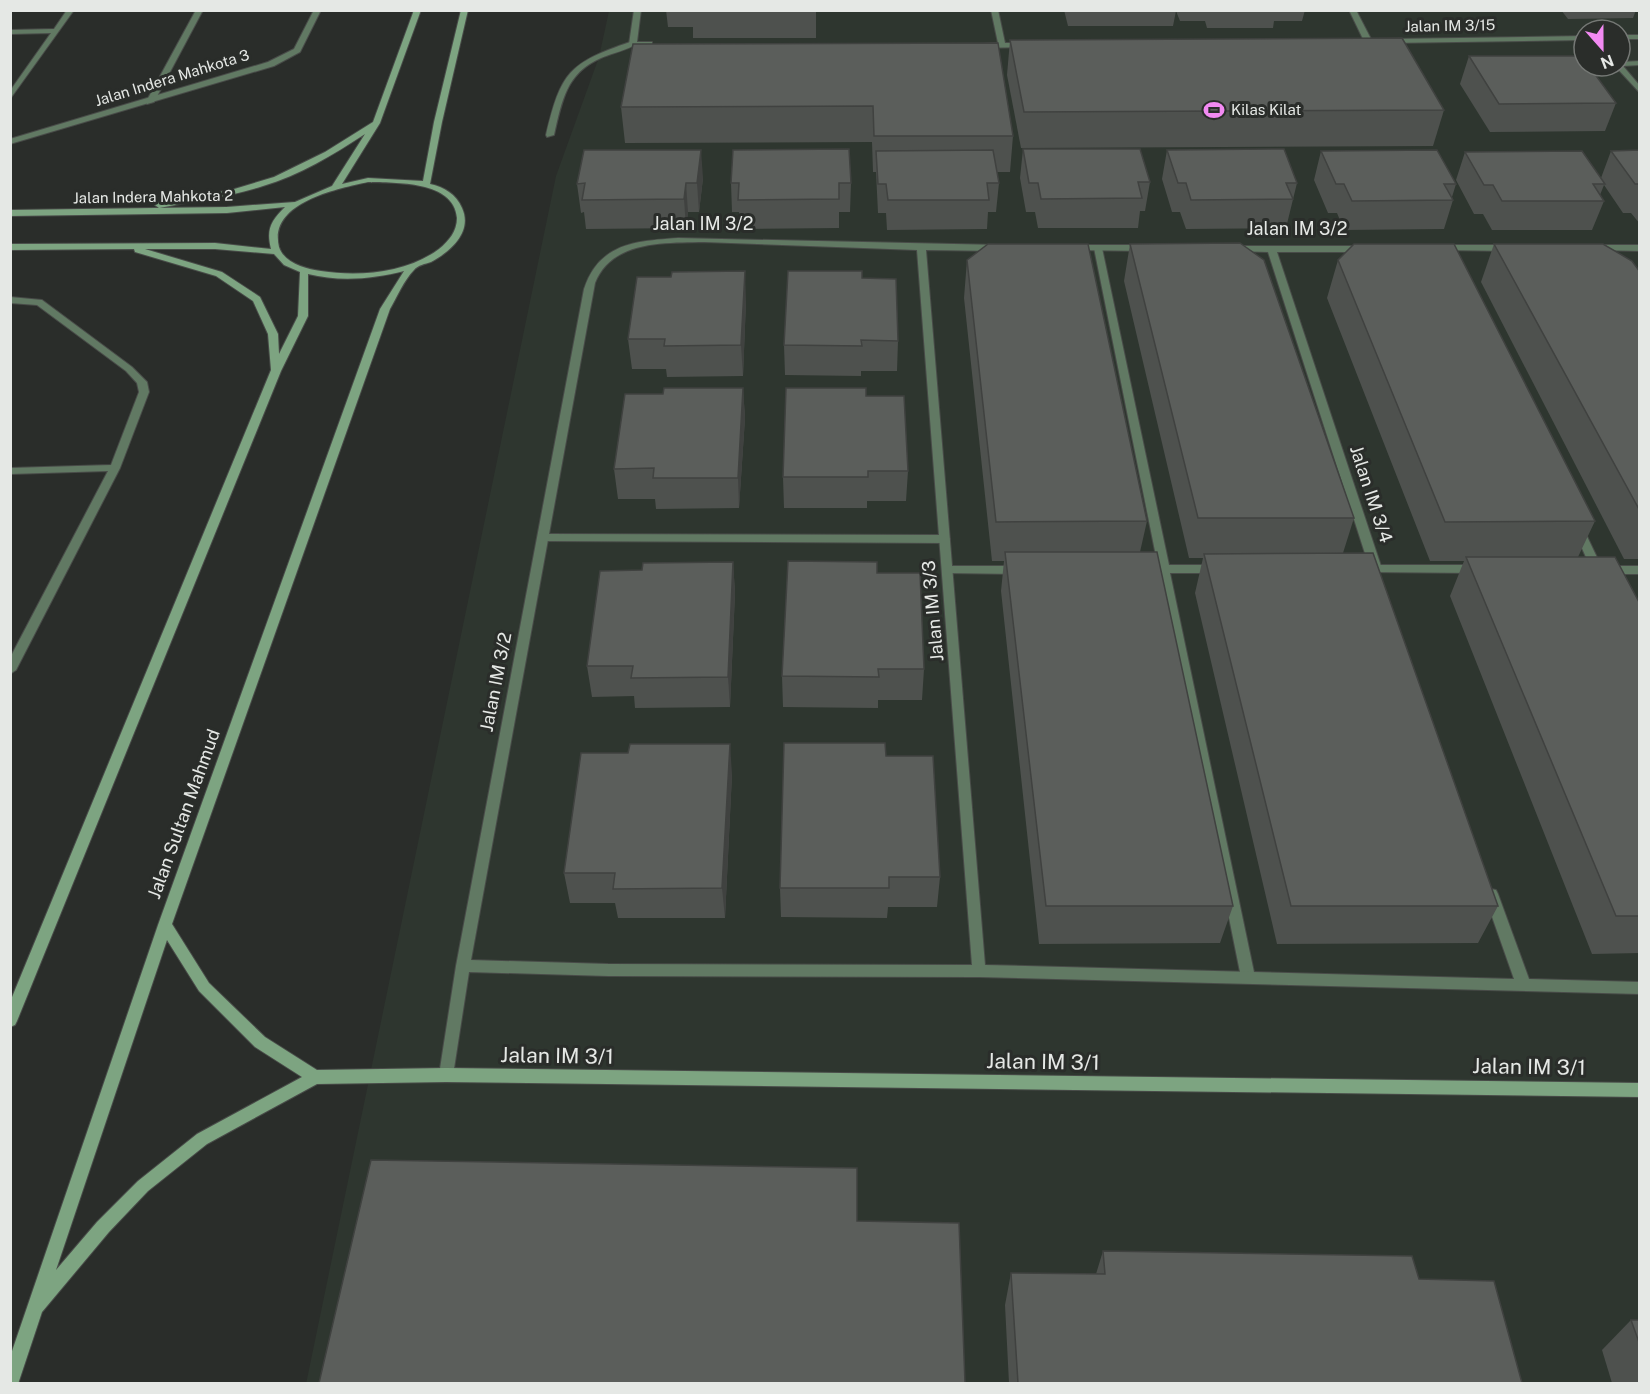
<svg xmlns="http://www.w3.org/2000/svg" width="1650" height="1394" font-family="'Public Sans',sans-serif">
  <rect width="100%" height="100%" fill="#2a2d2a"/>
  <path fill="#2e362f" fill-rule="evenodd" d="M609 11H1639V1383L306 1384 556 176 599 57ZM1584 30H1620V66H1584Z"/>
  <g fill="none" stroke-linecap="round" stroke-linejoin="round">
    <g stroke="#484b48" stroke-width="2">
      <g id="lane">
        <polygon points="196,10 203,10 154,102 147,104 146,102"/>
        <path d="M630 42 637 44C627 50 613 53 601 58 566 73 562 101 554 135L547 137 546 135C561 72 569 63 630 42Z"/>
        <polygon points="1640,61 1640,65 1623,66 1640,86 1640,93 1615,66 1620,66 1620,62"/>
        <polygon points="1098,245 1102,248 1169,565 1215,565 1221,569 1215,573 1170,573 1255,977 1253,981 1248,983 1243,981 1241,977 1159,572 1155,569 1158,566 1094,248"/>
        <polygon points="1578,524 1583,528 1603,570 1608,566 1640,566 1640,574 1608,574 1603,570 1597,574 1593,573 1573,528"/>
        <polygon points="543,534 945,535 950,539 945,543 539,541 538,538 539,535"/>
        <polygon points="1365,565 1476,565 1482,569 1476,573 1361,572 1359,569 1361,566"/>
        <polygon points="948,566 1017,566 1023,570 1017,574 944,573 942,570 944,567"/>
      </g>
    </g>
    <g stroke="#484b48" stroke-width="2">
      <g id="street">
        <polygon points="67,10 74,10 10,99 10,91 51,33 10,34 10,30 54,29"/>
        <polygon points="314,10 321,10 300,52 274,66 10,144 10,139 268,62 294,49"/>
        <polygon points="634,10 641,10 637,42 652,42 652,46 633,46 629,44"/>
        <polygon points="991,10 998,10 1005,43 1024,43 1028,45 1027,47 979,48 978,46 982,44 998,43"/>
        <polygon points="1349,10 1356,10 1372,41 1371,43 1364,41"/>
        <rect x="1620" y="35" width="20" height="4"/>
        <polygon points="1584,36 1584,40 1390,43 1386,41 1390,39"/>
        <path d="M678 238 999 245 1003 248 999 251 926 250 985 965 1514 979 1484 894 1486 890 1491 889 1496 890 1498 894 1529 979 1640 982V994L979 977 608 976 469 972 453 1075 451 1080 446 1082 441 1080 439 1075 456 966 584 289C599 243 636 241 678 238ZM704 242 917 250 972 965 608 964 471 960 595 283C612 240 665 243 704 242Z"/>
        <polygon points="1074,245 1146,245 1150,248 1146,251 1071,250 1070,248"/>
        <polygon points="1440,245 1509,245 1513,248 1509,251 1437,250 1436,248"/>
        <polygon points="1596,245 1640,245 1640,251 1593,250 1592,248"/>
        <polygon points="1233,246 1365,246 1369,249 1365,252 1277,252 1381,566 1379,569 1371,569 1369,566 1268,252 1230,251 1230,247"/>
        <polygon points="10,297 42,300 132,367 147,382 149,392 120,468 16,670 10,674 10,658 108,471 10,474 10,468 111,465 139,392 137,383 126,371 37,305 10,303"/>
      </g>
    </g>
    <g stroke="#484b48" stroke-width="2">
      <path id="secondary" d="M414 10H421L380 123 342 184 368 178 423 181 434 122 461 10H468L442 122 430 184C444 187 456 194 462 208 473 232 450 252 431 262 425 264 418 265 414 270 404 280 397 297 390 309L172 924 209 983 265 1037 317 1070 446 1068 1640 1083V1097L446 1082 317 1084 207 1144 148 1191 109 1232 42 1312 18 1384H10V1357L158 925 380 309 404 271C373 279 340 282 308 274V316L281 371 17 1021 15 1025 10 1027V1002L271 370 268 334 253 301 216 276 135 252 134 249 10 250V244L215 243 271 249C266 229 271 221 285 207L227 213 10 216V210L227 207 295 202 332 186 365 134C333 155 300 175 263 186 229 197 194 201 159 208L155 205 159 202 231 190 274 177 325 152 373 122ZM368 182C395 183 454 180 457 218 457 231 449 241 439 249 407 273 359 277 321 271 306 269 284 263 279 247 268 203 336 189 368 182ZM145 249H215L274 254 284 265 300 272 298 316 279 354 278 334 260 297 222 272ZM167 940 199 991 255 1047 302 1077 197 1134 138 1181 97 1222 56 1270Z"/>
    </g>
    <use href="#lane" fill="#617963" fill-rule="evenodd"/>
    <use href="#street" fill="#617963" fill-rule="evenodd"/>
    <use href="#secondary" fill="#7da481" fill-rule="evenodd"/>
  </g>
  <g fill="#4e514e">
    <polygon points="666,10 816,10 816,38 693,38 693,27 668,27"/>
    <polygon points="1064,10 1305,10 1302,21 1274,21 1273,28 1207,28 1205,21 1180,21 1176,11 1173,26 1068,26"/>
    <polygon points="1561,10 1636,10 1633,18 1568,19"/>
    <polygon points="1010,40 1444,110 1433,146 1021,148 1007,75"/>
    <polygon points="633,44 1013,136 1010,172 997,172 999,183 996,212 988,212 987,229 887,230 886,213 878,213 876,172 873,172 872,142 625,143 621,107"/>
    <polygon points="1469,56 1616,103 1605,131 1490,132 1460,84"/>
    <polygon points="1023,149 1150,182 1145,211 1140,211 1138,228 1038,228 1035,212 1026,212 1020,178"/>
    <polygon points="1167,150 1297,183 1286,228 1186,229 1180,212 1172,212 1162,179"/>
    <polygon points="1640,150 1640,224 1631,213 1623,213 1604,185 1600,195 1604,201 1592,230 1492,230 1483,214 1474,214 1456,180 1465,152 1601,178 1611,151"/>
    <polygon points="1321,151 1456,184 1452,197 1453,200 1444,229 1344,230 1337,213 1328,213 1314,180"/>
    <polygon points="703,178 699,212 688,212 686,228 586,229 584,212 581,213 577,184"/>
    <polygon points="731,183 851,183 850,212 839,212 839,228 739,229 739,212 732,212"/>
    <polygon points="1130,244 1354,518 1343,553 1498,906 1478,943 1277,944 1195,593 1203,558 1189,558 1124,281"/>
    <polygon points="1494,244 1640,272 1640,559 1624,559 1481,282"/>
    <polygon points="967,260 1147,521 1140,552 1233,906 1220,943 1039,944 1001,591 1004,561 992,561 964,298"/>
    <polygon points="1338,260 1595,521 1578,557 1640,604 1640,953 1592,954 1450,596 1464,561 1430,561 1327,298"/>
    <polygon points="862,278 898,341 897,371 861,371 861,376 785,375 784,345"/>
    <polygon points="746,301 743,376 667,377 666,369 632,369 628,339"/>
    <polygon points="743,388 745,418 739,508 656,509 655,499 618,499 614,469 663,394"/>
    <polygon points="866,396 908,471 906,501 867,501 867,508 784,508 783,477"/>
    <polygon points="733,562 735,593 730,707 635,708 634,696 592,697 587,666 642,570"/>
    <polygon points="877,573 924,669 922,700 878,700 878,708 783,707 782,676"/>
    <polygon points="886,756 940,877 937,907 888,907 887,918 781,917 780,888"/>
    <polygon points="732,774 725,918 618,918 615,903 570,903 564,873"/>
    <polygon points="1103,1251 1419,1279 1522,1383 1009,1383 1005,1305 1011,1273 1096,1274"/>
    <polygon points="1631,1320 1640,1320 1640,1383 1612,1383 1602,1350"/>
  </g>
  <g fill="#404240">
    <polygon points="701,150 703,178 699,212 697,183"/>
    <polygon points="686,183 688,212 686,228 684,199"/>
    <polygon points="745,271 746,301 743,376 741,345"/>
    <polygon points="743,388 745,418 739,508 738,478"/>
    <polygon points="733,562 735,593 730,707 728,677"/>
    <polygon points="730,744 732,774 725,918 722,888"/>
  </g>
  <g fill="#5b5e5b" stroke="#404240" stroke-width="1.5">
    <polygon points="1402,38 1444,110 1024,112 1010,40"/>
    <polygon points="998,43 1013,136 874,136 873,106 621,107 633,44"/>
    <polygon points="1469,56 1581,56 1584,60 1584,66 1589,66 1616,103 1499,104"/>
    <polygon points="849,149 851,183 839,183 839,199 738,200 739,183 731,183 733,150"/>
    <polygon points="1023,149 1140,149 1150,182 1138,182 1142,198 1041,199 1038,183 1029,183"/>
    <polygon points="1284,149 1297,183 1286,183 1293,199 1191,200 1186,183 1178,183 1167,150"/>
    <polygon points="584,150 701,150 697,183 686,183 684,199 582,200 585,183 577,184"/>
    <polygon points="993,150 999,183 987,183 989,200 888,200 886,184 878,184 876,151"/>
    <polygon points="1437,150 1456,184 1444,184 1453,200 1352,201 1344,184 1336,184 1321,151"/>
    <polygon points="1640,150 1640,184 1635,184 1611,151"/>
    <polygon points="1582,151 1605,184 1593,184 1604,201 1502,201 1493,185 1484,185 1465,152"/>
    <polygon points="1240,243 1264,260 1354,518 1198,518 1130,244"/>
    <polygon points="988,244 1088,244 1147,521 996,522 967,260"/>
    <polygon points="1354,244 1454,244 1595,521 1445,522 1338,260"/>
    <polygon points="1494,244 1603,244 1632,261 1640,272 1640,511"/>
    <polygon points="745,271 741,345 664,346 665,339 628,339 637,277 671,277 672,272"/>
    <polygon points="788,271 862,271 862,278 896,279 898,341 861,340 862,346 784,345"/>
    <polygon points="664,388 743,388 738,478 653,478 654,468 614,469 625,394 663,394"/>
    <polygon points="786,388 866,388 866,396 904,396 908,471 868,471 868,477 783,477"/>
    <polygon points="1005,552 1157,552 1233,906 1046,906"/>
    <polygon points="1373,553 1498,906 1291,906 1204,554"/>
    <polygon points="1466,557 1615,557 1640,604 1640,916 1616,916"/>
    <polygon points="788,561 877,562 877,573 920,573 924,669 878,669 879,677 782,676"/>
    <polygon points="733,562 728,677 631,678 633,666 587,666 600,571 642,570 643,563"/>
    <polygon points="784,743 885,743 886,756 933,756 940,877 889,877 889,888 780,888"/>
    <polygon points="630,744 730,744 722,888 613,889 615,873 564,873 581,753 628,753"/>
    <polygon points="371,1160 857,1168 857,1221 959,1223 965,1383 319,1383"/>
    <polygon points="1103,1251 1412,1256 1419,1279 1494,1281 1522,1383 1018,1383 1011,1273 1105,1274"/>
    <polygon points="1631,1320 1640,1320 1640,1345"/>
  </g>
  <defs>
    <g id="stadium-bare" transform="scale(1.62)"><path d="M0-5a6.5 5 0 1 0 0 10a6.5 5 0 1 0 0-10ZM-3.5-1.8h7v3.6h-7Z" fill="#f28af2" stroke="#2a2d2a" stroke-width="2.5" paint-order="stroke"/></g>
  </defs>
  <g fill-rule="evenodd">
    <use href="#stadium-bare" x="1214" y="110"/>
  </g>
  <g text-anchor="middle" stroke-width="6" stroke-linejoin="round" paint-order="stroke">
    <g font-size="15" fill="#e5e8e5" stroke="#2a2d2a">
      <text transform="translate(1450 26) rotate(-1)" y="5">Jalan IM 3/15</text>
      <text transform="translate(172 78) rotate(-17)" y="5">Jalan Indera Mahkota 3</text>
      <text transform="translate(153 197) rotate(-1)" y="5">Jalan Indera Mahkota 2</text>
    </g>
    <g font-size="15" fill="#e5e8e5" stroke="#2a2d2a" text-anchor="start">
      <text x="1231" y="115">Kilas Kilat</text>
    </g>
    <g font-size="18" fill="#e5e8e5" stroke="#2a2d2a">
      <text x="703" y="230">Jalan IM 3/2</text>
      <text x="1297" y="235">Jalan IM 3/2</text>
      <text transform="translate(1371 494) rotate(72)" y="6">Jalan IM 3/4</text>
      <text transform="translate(933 611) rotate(-95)" y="6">Jalan IM 3/3</text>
      <text transform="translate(496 682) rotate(-79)" y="6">Jalan IM 3/2</text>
      <text transform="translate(184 814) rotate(-70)" y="6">Jalan Sultan Mahmud</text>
    </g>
    <g font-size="21" fill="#e5e8e5" stroke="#2a2d2a">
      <text transform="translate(557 1056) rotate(1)" y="7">Jalan IM 3/1</text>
      <text transform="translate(1043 1062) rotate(1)" y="7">Jalan IM 3/1</text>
      <text transform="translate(1529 1067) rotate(1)" y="7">Jalan IM 3/1</text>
    </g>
  </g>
  <rect width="1650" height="1394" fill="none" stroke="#e5e8e5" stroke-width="24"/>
  <g transform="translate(1602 48) rotate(159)"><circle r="28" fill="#2a2d2a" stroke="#757875" stroke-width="1.5"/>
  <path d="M0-4.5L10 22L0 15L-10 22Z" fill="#f28af2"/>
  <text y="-9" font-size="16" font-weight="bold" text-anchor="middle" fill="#e5e8e5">N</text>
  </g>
</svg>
